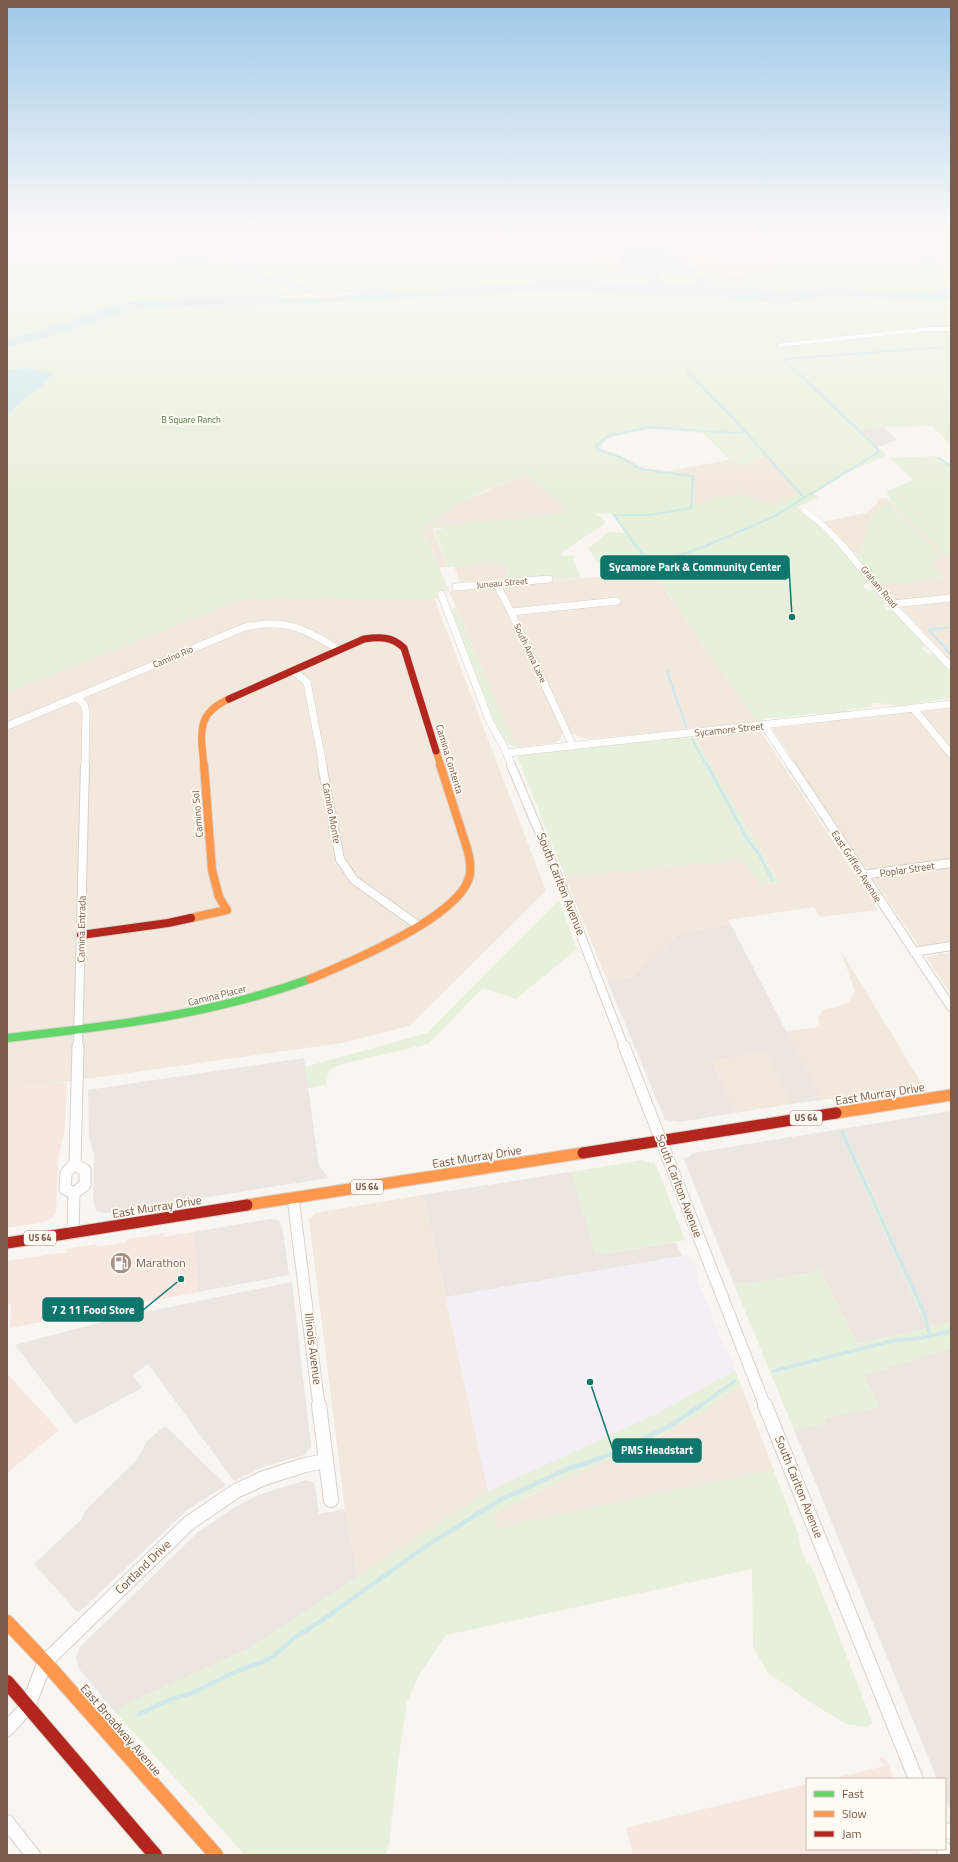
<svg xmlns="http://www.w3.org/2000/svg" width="958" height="1862" font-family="'Titillium Web',sans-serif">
  <rect width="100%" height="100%" fill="#f9f5f0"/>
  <g fill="#f2e8de">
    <polygon points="767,454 803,494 769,505 742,494 693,506 669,471 734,459 741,466"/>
    <polygon points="523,474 527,474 572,514 432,527 448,567 439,567 421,525 427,514 482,493"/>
    <polygon points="879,498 886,498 951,558 951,595 897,601 880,585 945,578 931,563 941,555 893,508 872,515 859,555 854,556 822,522 866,513 877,504"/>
    <polygon points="500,562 508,566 506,578 463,582 460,581 454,566"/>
    <polygon points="653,572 757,722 588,739 581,738 575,734 561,735 560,740 554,743 521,747 514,744 449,591 487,587 493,589 506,588 512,585"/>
    <polygon points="247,597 284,600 434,598 546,891 409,1026 342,1043 7,1090 7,692"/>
    <polygon points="951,600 951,661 900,606"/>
    <polygon points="951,708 951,941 919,946 874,880 877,877 871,869 864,866 772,728"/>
    <polygon points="756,729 760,730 878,910 820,917 814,907 728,920 731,925 695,930 676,936 633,977 607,980 565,877 743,859 761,885 779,882 694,736"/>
    <polygon points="841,951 922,1084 822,1100 786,1031 820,1027 818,1017 823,1010 840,1006 849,1002 855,991"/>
    <polygon points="951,952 951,995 926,957"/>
    <polygon points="765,1051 791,1104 735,1113 711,1060"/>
    <polygon points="423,1195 488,1491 358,1578 345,1509 309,1220 309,1218 312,1218 314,1214 321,1212"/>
    <polygon points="741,1385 773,1468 771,1468 771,1470 495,1528 492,1515 572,1476 659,1437 711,1406"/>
  </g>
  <g fill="#f6e8e1">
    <polygon points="58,1083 67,1083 65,1128 58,1160 56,1212 51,1219 44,1222 7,1228 7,1090"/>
    <polygon points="194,1232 198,1292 10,1328 11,1304 7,1304 7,1261 68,1252 65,1249 96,1244 97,1247 126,1242 127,1239 166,1233 162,1237"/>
    <polygon points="7,1374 59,1430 7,1473"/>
    <polygon points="880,1756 887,1761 894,1779 830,1779 885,1766 880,1760"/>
    <polygon points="807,1784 807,1849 917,1849 923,1855 633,1855 626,1828"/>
  </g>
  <g fill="#ede5e0">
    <polygon points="884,428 897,440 878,447 859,429"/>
    <polygon points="731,925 822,1100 791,1104 765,1052 711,1060 735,1113 680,1122 665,1120 607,980 633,977 676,936 695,930"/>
    <polygon points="304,1058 319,1166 329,1178 105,1213 96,1211 93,1199 94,1156 89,1135 88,1090"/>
    <polygon points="951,1111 951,1322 931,1327 862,1168 844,1134 842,1135 843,1140 927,1328 857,1344 821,1271 753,1283 734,1284 683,1157 687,1158 693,1153"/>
    <polygon points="571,1172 596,1255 676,1242 682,1256 446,1297 423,1195"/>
    <polygon points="270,1219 278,1220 282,1225 289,1275 198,1292 194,1232"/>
    <polygon points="292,1282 311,1447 304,1455 263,1467 234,1481 148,1364 133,1375 142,1388 75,1424 15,1345 121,1317"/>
    <polygon points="951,1348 951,1810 945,1799 945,1779 937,1779 794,1430 827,1423 825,1418 879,1407 864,1375"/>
    <polygon points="165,1426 226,1485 186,1511 78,1613 34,1564 82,1519 84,1512 137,1460 147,1441"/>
    <polygon points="306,1480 311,1481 315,1485 319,1514 345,1509 358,1578 246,1650 127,1704 116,1713 79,1669 76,1657 80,1647 198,1532 232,1509 258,1495"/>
  </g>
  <polygon fill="#f6eef6" points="688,1255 691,1262 693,1262 699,1275 696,1276 726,1352 728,1351 736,1372 732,1372 656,1414 488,1491 446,1297"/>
  <g fill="#e7f0db" fill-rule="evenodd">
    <path d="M7 236H951V445L932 426 884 427V428L859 429 887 455 849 472 814 494 818 497 796 508C819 515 853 561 870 581H866V584L863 586 865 589 878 592 886 602 883 606 886 610 894 611 926 645 922 648 925 652 935 655 951 673V698L898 706C894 704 877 703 872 703L871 707 846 710 847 712 818 715 814 714 763 719V721L757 722 646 561 604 567 596 561 589 548 608 532 625 533 611 513 595 514 600 516 605 521 604 524 561 553 562 556 573 555 574 558 573 560 581 578 551 581 506 580 508 566 500 562 448 567 435 532 443 528 425 529 423 530 449 591 435 593 439 598 284 600 247 597 7 692ZM653 429 703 433 730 460 734 459 741 466 767 454 802 494 769 505 742 494 705 500 701 504 694 506 695 476 693 474 643 468 616 453 604 450 600 447 605 441 611 437ZM523 474 527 475 571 513 422 527 464 500Z"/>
    <polygon points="936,456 951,466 950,559 890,501 887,491 913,480 890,458"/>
    <polygon points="886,502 941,555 931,563 945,578 880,585 854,556 859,555 872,515"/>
    <path d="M455 606 514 743 521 747C508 747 503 739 497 729L452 610Z"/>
    <polygon points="694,736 779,882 761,885 743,859 565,877 517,756"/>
    <polygon points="559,900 577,949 516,999 483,988 428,1044 338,1065 329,1070 326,1085 308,1088 305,1067 427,1033"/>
    <polygon points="844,1134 862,1168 931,1327 951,1322 951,1348 864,1375 880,1407 825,1418 827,1423 794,1430 734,1284 753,1283 821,1271 857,1344 927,1328 843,1140 842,1135"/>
    <polygon points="643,1160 652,1164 653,1162 657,1167 685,1240 596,1255 571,1172"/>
    <path d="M732 1372H736L741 1385C690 1425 631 1450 572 1476 545 1488 519 1502 492 1515L495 1528 771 1470V1468H773L798 1533C799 1545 803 1559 812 1567L871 1719 872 1723 868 1727 846 1724 807 1700 767 1672 753 1646 752 1569 446 1635 419 1675 407 1702 398 1762 389 1844 386 1855H245L116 1713 127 1704 246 1650 488 1491 656 1414Z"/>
  </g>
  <g fill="#fbf2d9">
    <polygon points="623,252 621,259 623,266 614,269 606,270 619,265 576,258 596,259 574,255 612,258 618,256 577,254"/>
    <path d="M673 254 724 257 717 263V266L721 269 772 267 776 268C766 269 733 279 726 276 715 270 705 263 691 268Z"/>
    <polygon points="350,292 361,294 292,299 273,297 308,293"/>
  </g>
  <g fill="#d0e8ea" fill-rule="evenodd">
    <path d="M606 236H641L680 258 691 268 692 272 710 283 711 287 775 290 840 289 919 292 951 289V300L841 297 813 298 791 303H776L708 296 540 291 318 303 185 306 147 308 121 313 78 328 7 348V339C29 333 52 327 74 320 90 315 104 307 120 304 181 293 244 300 305 292L293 285 266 281 244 270 203 261 248 269 263 277 291 281 305 286 311 292 378 289 416 292 540 281 653 282V276L631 271 622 265 621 259 624 248 605 242ZM652 262 677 269 678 271 675 272 700 284 699 285 663 283 659 280 661 269 653 266ZM350 292 361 295 292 299 275 297 308 293Z"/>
    <path d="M30 368 52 373C42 393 16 399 7 418V370Z"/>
  </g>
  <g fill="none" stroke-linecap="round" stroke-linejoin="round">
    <g stroke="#d0e8ea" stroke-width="1.5">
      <polyline points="149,236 166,242 164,247 177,257 205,261"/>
      <polyline points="899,236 915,255 943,266 951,274"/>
      <polyline points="687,369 688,373"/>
      <polyline points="798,373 784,359 945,347"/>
    </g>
    <g stroke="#d0e8ea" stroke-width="2">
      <polyline points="688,372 737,422 804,498"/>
      <polyline points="939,458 951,466"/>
      <polyline points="636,546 614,515 649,515 691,508 693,476 640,469 622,458 599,450 596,446 608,436 648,427 732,433 744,432"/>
      <polyline points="706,546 773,517 879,452 875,446 797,372"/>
    </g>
    <g stroke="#d0e8ea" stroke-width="2.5">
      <polyline points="636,545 647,560"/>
      <polyline points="654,564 709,545"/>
      <polyline points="951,627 929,630 951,655"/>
      <polyline points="667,671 686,727"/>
      <polyline points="692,739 707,766"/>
    </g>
    <polyline stroke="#d0e8ea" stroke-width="3" points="707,765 749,842 759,854 772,880"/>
    <g stroke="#d0e8ea" stroke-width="3.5">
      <polyline points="842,1132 924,1313 930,1336"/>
      <polyline points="773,1371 892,1341 922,1338 951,1331"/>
      <polyline points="700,1406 735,1381"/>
    </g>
    <polyline stroke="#d0e8ea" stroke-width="4.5" points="139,1714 171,1699 192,1693 237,1671 263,1662 274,1656 295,1637 321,1621 429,1544 502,1499 568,1469 604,1457 670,1426 701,1405"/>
    <g stroke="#d7d1cb" stroke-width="5">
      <polyline id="street-far5" points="780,345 929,329 951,329"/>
    </g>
    <g stroke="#d7d1cb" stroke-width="6">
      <polyline id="street-far4" points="804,510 824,526 843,546"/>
    </g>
    <g stroke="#d7d1cb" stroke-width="8">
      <g id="street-far3">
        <polyline points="842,545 892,605 951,667"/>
        <polyline points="496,583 511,612"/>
        <polyline points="456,587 549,579"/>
        <polyline points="441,594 490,722 503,745 512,766"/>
        <polyline points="892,604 951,598"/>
        <polyline points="293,671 307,682 323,766"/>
        <polyline points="76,697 84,704 86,712 85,766"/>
        <polyline points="913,708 951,754"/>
        <polyline points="764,725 791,766"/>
        <path d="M7 726 245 627C289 618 303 629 340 650"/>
        <polyline points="573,746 511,612 617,601"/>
        <polyline points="507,753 951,704"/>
      </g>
    </g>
    <g stroke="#d7d1cb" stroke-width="10">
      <g id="street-far2">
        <polyline points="322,765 340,859 354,880 419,926"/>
        <polyline points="511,765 561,884 624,1047"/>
        <polyline points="791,765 951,1007"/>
        <polyline points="862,875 951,863"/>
        <polyline points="914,952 951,946"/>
        <polyline points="78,1047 85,765"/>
      </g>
    </g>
    <g stroke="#d7d1cb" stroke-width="13">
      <g id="street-far1">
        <polyline points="624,1046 765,1406"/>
        <polyline points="74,1193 65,1189 66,1173 75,1163 78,1046"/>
        <polyline points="74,1193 85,1185 85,1170 75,1165"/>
        <polyline points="293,1198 319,1406"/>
        <polyline points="73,1233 74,1193"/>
      </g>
    </g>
    <g stroke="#d7d1cb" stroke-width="16">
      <g id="street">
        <polyline points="319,1405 331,1500"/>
        <polyline points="765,1405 916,1779"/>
        <polyline points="7,1729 28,1706 45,1662 189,1523 236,1491 264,1478 305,1465 326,1461"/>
        <polyline points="7,1822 33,1855"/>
        <polyline points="945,1832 951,1830"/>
        <polyline points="944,1849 946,1855"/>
      </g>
    </g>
    <g stroke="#d9d2cb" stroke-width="10">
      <path id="fast" d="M7 1038C112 1026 210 1015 310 979"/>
    </g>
    <g stroke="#d9d2cb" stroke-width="8">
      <g id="slow-far3">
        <polyline points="436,751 441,766"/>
        <path d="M204 766C201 734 195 714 229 699"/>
      </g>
    </g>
    <g stroke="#d9d2cb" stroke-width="10">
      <g id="slow-far2">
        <polyline points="191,918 227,910 219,897 212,870 204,765"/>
        <path d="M310 979C346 964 466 915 470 873 472 857 464 841 460 826 453 806 447 785 440 765"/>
      </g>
    </g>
    <g stroke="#d9d2cb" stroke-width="13">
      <g id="slow-far1">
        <polyline points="836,1113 951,1095"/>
        <polyline points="247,1205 583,1153"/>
      </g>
    </g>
    <g stroke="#d9d2cb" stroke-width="16">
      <polyline id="slow" points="7,1622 45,1662 216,1855"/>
    </g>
    <g stroke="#d9d2cb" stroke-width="8">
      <path id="jam-far3" d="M229 699 364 639C379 637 392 636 404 648L436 751"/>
    </g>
    <g stroke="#d9d2cb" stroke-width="10">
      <polyline id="jam-far2" points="81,935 168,923 191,918"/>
    </g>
    <g stroke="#d9d2cb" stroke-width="13">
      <g id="jam-far1">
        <polyline points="583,1153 836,1113"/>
        <polyline points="7,1243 247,1205"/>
      </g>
    </g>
    <g stroke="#d9d2cb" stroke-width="16">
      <polyline id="jam" points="7,1682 155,1855"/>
    </g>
    <use href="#street-far5" stroke="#fefefd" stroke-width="4"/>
    <use href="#street-far4" stroke="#fefefd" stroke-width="5.5"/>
    <use href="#street-far3" stroke="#fefefd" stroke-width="7"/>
    <use href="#street-far2" stroke="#fefefd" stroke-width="8"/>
    <use href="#street-far1" stroke="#fefefd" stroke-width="11"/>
    <use href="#street" stroke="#fefefd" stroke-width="14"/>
    <use href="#fast" stroke="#63d668" stroke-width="8"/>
    <use href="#slow-far3" stroke="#ff974d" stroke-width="7"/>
    <use href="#slow-far2" stroke="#ff974d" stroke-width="8"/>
    <use href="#slow-far1" stroke="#ff974d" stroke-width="11"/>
    <use href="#slow" stroke="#ff974d" stroke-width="14"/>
    <use href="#jam-far3" stroke="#b3261e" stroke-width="7"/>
    <use href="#jam-far2" stroke="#b3261e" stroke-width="8"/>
    <use href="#jam-far1" stroke="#b3261e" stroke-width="11"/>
    <use href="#jam" stroke="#b3261e" stroke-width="14"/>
  </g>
  <linearGradient id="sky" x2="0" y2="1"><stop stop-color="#9ec9e9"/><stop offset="0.47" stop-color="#fcfaf8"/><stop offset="1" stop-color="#fcfaf8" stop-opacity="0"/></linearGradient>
  <rect width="958" height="497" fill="url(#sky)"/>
  <defs>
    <g id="fuel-disc" transform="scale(1.15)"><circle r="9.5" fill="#a69286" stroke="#fffaf3"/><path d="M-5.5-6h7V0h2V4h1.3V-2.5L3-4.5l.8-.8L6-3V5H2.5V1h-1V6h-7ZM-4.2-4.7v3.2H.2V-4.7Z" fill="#fff"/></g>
  </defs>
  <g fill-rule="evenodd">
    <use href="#fuel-disc" x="121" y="1263"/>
  </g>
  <g text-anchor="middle" stroke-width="3.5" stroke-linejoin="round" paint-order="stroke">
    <g font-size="9" fill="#537a41" stroke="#fffaf3">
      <text x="191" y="423">B Square Ranch</text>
    </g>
    <g font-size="9" fill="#7a5c4d" stroke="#fffaf3">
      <text transform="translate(502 583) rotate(-5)" y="3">Juneau Street</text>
      <text transform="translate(879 587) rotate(50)" y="3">Graham Road</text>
      <text transform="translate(530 653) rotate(65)" y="3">South Anna Lane</text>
      <text transform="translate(173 657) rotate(-23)" y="3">Camino Rio</text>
    </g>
    <g fill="#fffaf3" stroke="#a28b7f" stroke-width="1">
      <rect x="790" y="1111" width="32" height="14" rx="3"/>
      <rect x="351" y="1180" width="32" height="14" rx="3"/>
      <rect x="24" y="1231" width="32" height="14" rx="3"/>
    </g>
    <g font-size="9" font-weight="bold" fill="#7a5c4d">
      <text x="806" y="1121">US 64</text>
      <text x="367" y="1190">US 64</text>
      <text x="40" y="1241">US 64</text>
    </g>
    <g font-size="10" fill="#7a5c4d" stroke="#fffaf3">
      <text transform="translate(729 729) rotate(-6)" y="4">Sycamore Street</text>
      <text transform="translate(450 759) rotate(73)" y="4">Camina Contenta</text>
      <text transform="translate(332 813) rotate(79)" y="4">Camino Monte</text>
      <text transform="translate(197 814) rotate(-95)" y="4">Camino Sol</text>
      <text transform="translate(857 866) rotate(57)" y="4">East Griffen Avenue</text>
      <text transform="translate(907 869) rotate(-8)" y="4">Poplar Street</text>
      <text transform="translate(81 929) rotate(-89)" y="4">Camina Entrada</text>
      <text transform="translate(217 995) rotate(-14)" y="4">Camina Placer</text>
    </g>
    <g font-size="12" fill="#7a5c4d" stroke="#fffaf3">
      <text transform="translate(561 884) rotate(68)" y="4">South Carlton Avenue</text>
      <text transform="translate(880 1094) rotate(-9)" y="4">East Murray Drive</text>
      <text transform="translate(477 1157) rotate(-9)" y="4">East Murray Drive</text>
      <text transform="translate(679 1186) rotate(69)" y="4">South Carlton Avenue</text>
      <text transform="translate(157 1207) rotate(-9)" y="4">East Murray Drive</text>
      <text transform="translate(313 1349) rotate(83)" y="4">Illinois Avenue</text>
      <text transform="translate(799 1487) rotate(68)" y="4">South Carlton Avenue</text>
      <text transform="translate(143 1567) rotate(-44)" y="4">Cortland Drive</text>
      <text transform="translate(121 1730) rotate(49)" y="4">East Broadway Avenue</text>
    </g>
    <g font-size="12" fill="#7a5c4d" stroke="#fffaf3" text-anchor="start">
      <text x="136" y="1267">Marathon</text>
    </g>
  </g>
  <path fill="none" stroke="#0f766e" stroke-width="1.5" d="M792 617L789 567M181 1279L143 1310M590 1382L613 1450"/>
  <g fill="#0f766e" stroke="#fffaf3" stroke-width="1.5">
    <circle cx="792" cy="617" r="4"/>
    <circle cx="181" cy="1279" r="4"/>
    <circle cx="590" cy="1382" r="4"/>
  </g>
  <g fill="#0f766e" stroke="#0f766e" stroke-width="1.5">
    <rect x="601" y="556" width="188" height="23" rx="4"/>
    <rect x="43" y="1298" width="100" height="23" rx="4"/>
    <rect x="613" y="1439" width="88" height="23" rx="4"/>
  </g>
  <g font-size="11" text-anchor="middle" font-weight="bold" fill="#fff">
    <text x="695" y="571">Sycamore Park &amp; Community Center</text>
    <text x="93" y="1314">7 2 11 Food Store</text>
    <text x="657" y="1454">PMS Headstart</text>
  </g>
  <rect width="958" height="1862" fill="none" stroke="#7a5c4d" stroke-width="16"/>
  <rect x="806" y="1778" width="140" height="72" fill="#fffaf3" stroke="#cabbb1"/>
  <rect x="814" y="1791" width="20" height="6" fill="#63d668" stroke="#cabbb1"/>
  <text x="842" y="1798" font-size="12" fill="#7a5c4d">Fast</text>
  <rect x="814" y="1811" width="20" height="6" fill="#ff974d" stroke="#cabbb1"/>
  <text x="842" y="1818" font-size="12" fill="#7a5c4d">Slow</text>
  <rect x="814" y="1831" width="20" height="6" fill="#b3261e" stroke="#cabbb1"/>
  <text x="842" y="1838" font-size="12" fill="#7a5c4d">Jam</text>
</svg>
